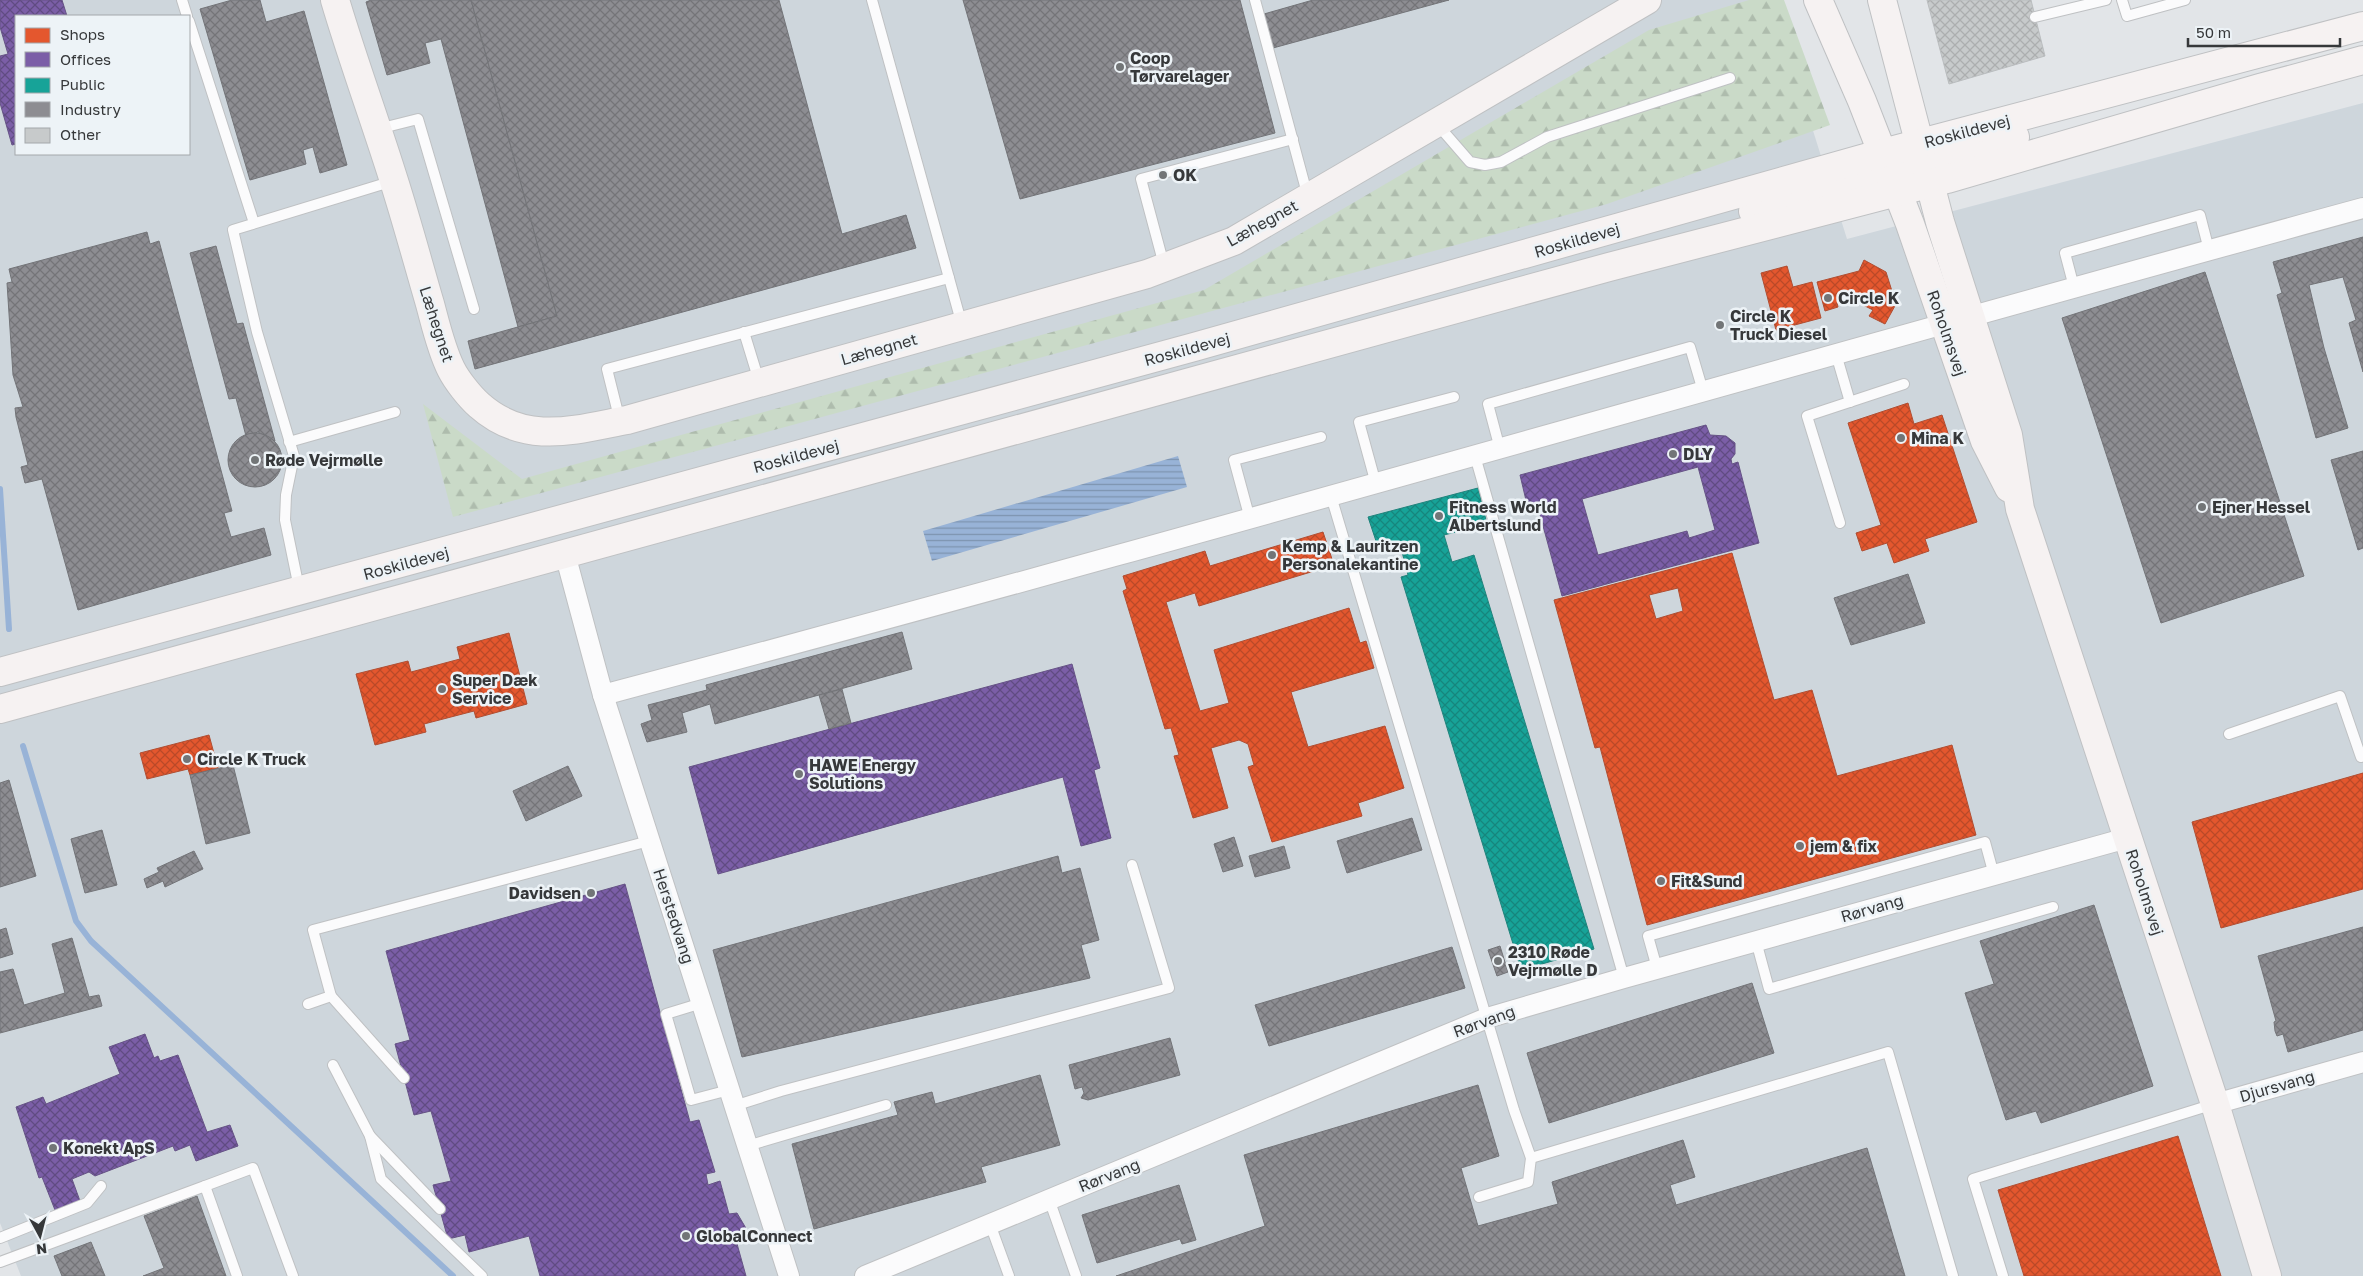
<svg xmlns="http://www.w3.org/2000/svg" width="2363" height="1276" font-family="'Golos Text',sans-serif">
  <defs>
    <pattern id="forest-firs" width="22" height="20" patternUnits="userSpaceOnUse" patternTransform="scale(1.25)"><rect width="22" height="20" fill="#cadac8"/><path d="M5 1l3.5 6h-7zM16 11l3.5 6h-7z" fill="#aebcad"/></pattern>
    <pattern id="water-rules" width="6" height="5" patternUnits="userSpaceOnUse" patternTransform="scale(1.25)"><rect width="6" height="5" fill="#98b3d7"/><path d="M0 2.5h6" fill="none" stroke="#7d93af"/></pattern>
    <pattern id="shops-cross-hatch" width="8" height="8" patternUnits="userSpaceOnUse" patternTransform="scale(1.25)"><rect width="8" height="8" fill="#e4572e"/><path d="M0 0l8 8M0 8l8-8" fill="none" stroke="#ba4928"/></pattern>
    <pattern id="offices-cross-hatch" width="8" height="8" patternUnits="userSpaceOnUse" patternTransform="scale(1.25)"><rect width="8" height="8" fill="#7b5ea7"/><path d="M0 0l8 8M0 8l8-8" fill="none" stroke="#604b82"/></pattern>
    <pattern id="public-cross-hatch" width="8" height="8" patternUnits="userSpaceOnUse" patternTransform="scale(1.25)"><rect width="8" height="8" fill="#17a398"/><path d="M0 0l8 8M0 8l8-8" fill="none" stroke="#16867d"/></pattern>
    <pattern id="industry-cross-hatch" width="8" height="8" patternUnits="userSpaceOnUse" patternTransform="scale(1.25)"><rect width="8" height="8" fill="#8d8d92"/><path d="M0 0l8 8M0 8l8-8" fill="none" stroke="#747478"/></pattern>
    <pattern id="building-cross-hatch" width="8" height="8" patternUnits="userSpaceOnUse" patternTransform="scale(1.25)"><rect width="8" height="8" fill="#c7cacb"/><path d="M0 0l8 8M0 8l8-8" fill="none" stroke="#acaeaf"/></pattern>
  </defs>
  <rect width="100%" height="100%" fill="#e2e5e8"/>
  <path fill="#ced6dc" fill-rule="evenodd" d="M0 0H1772L1847 239 2363 103V1276H21L0 1223ZM16 16H189V154H16Z"/>
  <polygon fill="url(#forest-firs)" points="1749,0 1784,0 1830,125 1607,204 453,517 423,404 522,479 1204,290 1649,30"/>
  <polygon fill="url(#water-rules)" points="1178,456 1187,487 932,561 923,531"/>
  <g fill="url(#shops-cross-hatch)" stroke="#b04e32" fill-rule="evenodd">
    <polygon points="1864,260 1886,272 1896,304 1885,324 1869,316 1873,310 1859,303 1848,303 1843,300 1837,303 1838,307 1825,311 1817,282 1859,271"/>
    <polygon points="1787,266 1793,287 1812,282 1821,318 1776,330 1761,273"/>
    <polygon points="1908,403 1914,424 1942,415 1977,522 1925,539 1929,551 1894,563 1887,543 1862,551 1856,533 1881,525 1848,423"/>
    <polygon points="1323,532 1334,565 1199,606 1195,593 1166,602 1200,711 1229,703 1214,650 1349,608 1360,643 1366,641 1374,668 1291,692 1308,747 1385,726 1404,788 1358,803 1362,816 1272,842 1248,767 1254,765 1248,744 1239,740 1211,748 1228,808 1193,818 1174,756 1179,755 1171,728 1165,729 1123,591 1127,589 1123,576 1205,551 1210,566"/>
    <path d="M1732 553 1774 700 1812 690 1837 776 1952 745 1976 835 1647 925 1600 747 1595 748 1554 600ZM1678 588 1683 611 1656 619 1649 595Z"/>
    <polygon points="509,633 527,704 476,718 474,711 424,724 426,732 375,745 356,674 408,661 411,672 460,659 457,647"/>
    <polygon points="209,735 218,768 190,775 188,769 147,779 140,753"/>
    <polygon points="2363,773 2363,889 2221,928 2192,822"/>
    <polygon points="2178,1136 2221,1276 2024,1276 1998,1190"/>
  </g>
  <g fill="url(#offices-cross-hatch)" stroke="#665386" fill-rule="evenodd">
    <polygon points="0,0 62,0 67,16 16,16 16,144 12,145 0,103 0,56 8,54 0,27"/>
    <path d="M1706 425 1710 435 1726 436 1735 443V454L1731 459 1732 464 1738 462 1759 543 1562 596 1539 511 1529 513 1520 475ZM1698 467 1715 530 1689 538 1687 531 1598 555 1582 499Z"/>
    <polygon points="1072,664 1100,768 1094,770 1111,838 1081,846 1063,777 718,874 689,767"/>
    <polygon points="625,884 690,1122 699,1120 715,1172 706,1174 708,1185 720,1181 729,1214 737,1213 747,1230 734,1233 746,1276 540,1276 529,1236 469,1252 465,1235 448,1239 433,1185 451,1181 431,1111 414,1115 395,1044 410,1040 386,951"/>
    <polygon points="145,1034 154,1058 158,1056 160,1061 178,1055 207,1132 230,1125 238,1146 196,1161 190,1145 175,1151 173,1146 95,1176 89,1172 72,1179 80,1201 55,1210 42,1177 39,1178 16,1107 43,1097 46,1104 120,1074 109,1047"/>
  </g>
  <polygon fill="url(#public-cross-hatch)" stroke="#20837c" points="1478,488 1487,524 1444,535 1452,562 1474,555 1594,949 1521,970 1401,577 1408,575 1401,548 1380,553 1368,517"/>
  <g fill="url(#industry-cross-hatch)" stroke="#737478">
    <polygon points="232,0 260,0 266,22 304,11 347,165 320,173 313,147 303,150 306,164 250,180 200,9"/>
    <polygon points="371,0 471,0 557,316 518,327 441,39 425,43 430,63 387,75 366,2"/>
    <polygon points="471,0 779,0 842,234 906,215 916,248 475,369 468,341 557,316"/>
    <polygon points="963,0 1240,0 1275,133 1020,199"/>
    <polygon points="1313,0 1449,0 1273,48 1264,14"/>
    <polygon points="147,232 150,244 159,241 232,511 224,513 231,537 264,528 271,555 78,610 42,479 25,483 21,467 28,465 16,417 15,408 23,407 13,375 7,283 12,282 9,269"/>
    <polygon points="2363,237 2363,372 2349,323 2356,320 2343,277 2309,285 2324,348 2348,428 2316,438 2277,295 2282,293 2273,262"/>
    <polygon points="216,246 237,324 243,323 275,441 258,432 246,436 236,398 229,399 190,253"/>
    <polygon points="2205,272 2304,576 2161,623 2062,318"/>
    <circle cx="255" cy="460" r="27"/>
    <polygon points="2363,451 2363,548 2358,550 2331,460"/>
    <polygon points="1908,574 1925,623 1851,645 1834,598"/>
    <polygon points="902,632 912,669 715,724 710,704 682,713 687,732 647,742 641,724 652,720 648,705 707,690 706,685"/>
    <polygon points="842,689 851,723 829,729 819,695"/>
    <polygon points="233,765 250,833 206,844 190,775"/>
    <polygon points="568,766 582,796 526,821 513,791"/>
    <polygon points="9,780 36,876 0,887 0,783"/>
    <polygon points="1412,818 1422,850 1347,873 1337,841"/>
    <polygon points="102,830 117,885 85,893 71,839"/>
    <polygon points="1234,837 1243,866 1223,872 1214,844"/>
    <polygon points="1284,846 1290,868 1255,877 1249,856"/>
    <polygon points="194,851 203,869 165,887 163,881 147,888 144,879 159,872 157,868"/>
    <polygon points="1058,856 1062,873 1080,868 1099,940 1081,945 1090,978 742,1057 713,950"/>
    <polygon points="2094,905 2153,1086 2041,1123 2036,1111 2006,1120 1965,993 1994,984 1980,941"/>
    <polygon points="2363,927 2363,1030 2288,1052 2283,1034 2277,1036 2275,1031 2274,1022 2276,1021 2258,956"/>
    <polygon points="6,928 13,954 0,958 0,930"/>
    <polygon points="72,938 89,997 99,995 102,1006 0,1033 0,972 13,969 24,1005 65,993 52,944"/>
    <polygon points="1500,946 1508,972 1497,976 1488,950"/>
    <polygon points="1452,947 1465,988 1269,1046 1255,1005"/>
    <polygon points="1752,983 1774,1053 1549,1123 1527,1053"/>
    <polygon points="1170,1038 1180,1075 1088,1100 1081,1098 1084,1093 1082,1087 1075,1089 1069,1065"/>
    <polygon points="1040,1075 1060,1145 981,1167 986,1182 814,1229 792,1144 898,1115 894,1102 932,1092 935,1104"/>
    <polygon points="1478,1085 1499,1156 1461,1168 1478,1226 1558,1204 1552,1182 1683,1140 1695,1177 1670,1185 1676,1205 1867,1148 1905,1276 1116,1276 1265,1226 1244,1155"/>
    <polygon points="1179,1185 1196,1240 1182,1244 1180,1239 1097,1263 1082,1215"/>
    <polygon points="197,1196 226,1276 143,1276 164,1268 144,1216"/>
    <polygon points="91,1242 105,1276 62,1276 54,1256"/>
  </g>
  <g fill="none" stroke-linecap="round" stroke-linejoin="round">
    <g stroke="#98b3d7" stroke-width="6">
      <polyline points="0,489 9,629"/>
      <polyline points="23,746 76,921 91,941 453,1276"/>
    </g>
  </g>
  <polygon fill="url(#building-cross-hatch)" stroke="#babdbf" points="1927,0 2031,0 2045,56 1949,84"/>
  <g fill="none" stroke-linecap="round" stroke-linejoin="round">
    <g stroke="#bfc1c3" stroke-width="12">
      <g id="lane">
        <polyline points="182,0 187,16"/>
        <polyline points="872,0 962,325"/>
        <polyline points="1255,0 1308,197"/>
        <polyline points="2122,0 2127,16 2185,0"/>
        <polyline points="2035,17 2106,0"/>
        <polyline points="189,21 254,223"/>
        <polyline points="1437,124 1470,162 1485,165 1501,162 1547,137 1730,78"/>
        <polyline points="378,129 418,119 474,309"/>
        <polyline points="1164,265 1141,179 1293,139"/>
        <polyline points="2074,287 2065,253 2200,215 2209,250"/>
        <polyline points="744,332 759,381"/>
        <polyline points="1836,354 1850,402"/>
        <polyline points="620,421 607,369 949,278"/>
        <polyline points="289,442 395,412"/>
        <polyline points="1500,449 1488,404 1690,347 1703,391"/>
        <polyline points="1475,456 1624,978"/>
        <polyline points="1376,484 1359,422 1454,397"/>
        <polyline points="1331,496 1514,1110 1531,1158 1528,1182 1479,1197"/>
        <polyline points="1250,519 1234,460 1321,437"/>
        <polyline points="1840,523 1807,416 1904,384"/>
        <polyline points="299,588 285,520 286,495 294,456 257,332 233,230 393,181"/>
        <polyline points="2229,734 2340,696 2361,757"/>
        <polyline points="1756,941 1769,989 2053,907"/>
        <polyline points="1657,968 1648,936 1985,842 1994,875"/>
        <polyline points="331,996 404,1078"/>
        <polyline points="702,1003 666,1014 691,1100 729,1090"/>
        <polyline points="308,1004 331,996 313,930 649,841"/>
        <polyline points="333,1065 370,1136 381,1179 482,1276"/>
        <polyline points="734,1106 781,1091 1169,988 1132,865"/>
        <polyline points="370,1136 440,1209"/>
        <polyline points="747,1146 886,1105"/>
        <polyline points="1531,1158 1888,1052 1953,1276"/>
        <polyline points="205,1186 253,1168 293,1276"/>
        <polyline points="1049,1199 1076,1276"/>
        <polyline points="990,1224 1009,1276"/>
        <polyline points="0,1238 87,1203 101,1186"/>
        <polyline points="0,1262 205,1186 237,1276"/>
        <polyline points="2003,1276 1973,1179 2214,1104"/>
      </g>
    </g>
    <g stroke="#bfc1c3" stroke-width="22">
      <g id="street">
        <polyline points="565,554 603,695 789,1276"/>
        <path d="M603 695C1192 539 1776 368 2363 208"/>
        <polyline points="2215,1104 2363,1062"/>
        <polyline points="865,1276 1487,1018 1624,978 2127,838"/>
      </g>
    </g>
    <g stroke="#bfc1c3" stroke-width="30">
      <g id="secondary">
        <path d="M335 0C353 61 375 120 394 181 407 222 418 263 430 304 436 326 441 349 451 369 457 381 470 397 479 405 525 446 574 430 627 420L1147 274 1234 241 1647 0"/>
        <polyline points="1818,0 1862,101 1910,224 1985,441 2009,488"/>
        <polyline points="1882,0 1940,222 2008,435 2020,509 2215,1104 2267,1276"/>
        <polyline points="1923,166 1941,158 2015,137"/>
        <polyline points="1753,211 1890,173 1904,163"/>
        <polyline points="0,672 1194,347 1883,153 2363,26"/>
        <polyline points="0,709 1609,267 1947,179 2260,88 2363,60"/>
      </g>
    </g>
    <use href="#lane" stroke="#fbfbfc" stroke-width="10"/>
    <use href="#street" stroke="#fbfbfc" stroke-width="20"/>
    <use href="#secondary" stroke="#f6f2f2" stroke-width="28"/>
  </g>
  <g fill="#727577" stroke="#edf3f7" stroke-width="2">
    <circle cx="1120" cy="67" r="5"/>
    <circle cx="1163" cy="175" r="5"/>
    <circle cx="1828" cy="298" r="5"/>
    <circle cx="1720" cy="325" r="5"/>
    <circle cx="1901" cy="438" r="5"/>
    <circle cx="1673" cy="454" r="5"/>
    <circle cx="255" cy="460" r="5"/>
    <circle cx="2202" cy="507" r="5"/>
    <circle cx="1439" cy="516" r="5"/>
    <circle cx="1272" cy="555" r="5"/>
    <circle cx="442" cy="689" r="5"/>
    <circle cx="187" cy="759" r="5"/>
    <circle cx="799" cy="774" r="5"/>
    <circle cx="1800" cy="846" r="5"/>
    <circle cx="1661" cy="881" r="5"/>
    <circle cx="591" cy="893" r="5"/>
    <circle cx="1498" cy="961" r="5"/>
    <circle cx="53" cy="1148" r="5"/>
    <circle cx="686" cy="1236" r="5"/>
  </g>
  <g text-anchor="middle" stroke-width="5" stroke-linejoin="round" paint-order="stroke">
    <g font-size="16" font-weight="bold" fill="#36383a" stroke="#edf3f7" text-anchor="start">
      <text x="1130" y="64">Coop<tspan x="1130" dy="18">Tørvarelager</tspan></text>
      <text x="1173" y="181">OK</text>
      <text x="1838" y="304">Circle K</text>
      <text x="1730" y="322">Circle K<tspan x="1730" dy="18">Truck Diesel</tspan></text>
      <text x="1911" y="444">Mina K</text>
      <text x="1683" y="460">DLY</text>
      <text x="265" y="466">Røde Vejrmølle</text>
      <text x="1449" y="513">Fitness World<tspan x="1449" dy="18">Albertslund</tspan></text>
      <text x="2212" y="513">Ejner Hessel</text>
      <text x="1282" y="552">Kemp &amp; Lauritzen<tspan x="1282" dy="18">Personalekantine</tspan></text>
      <text x="452" y="686">Super Dæk<tspan x="452" dy="18">Service</tspan></text>
      <text x="197" y="765">Circle K Truck</text>
      <text x="809" y="771">HAWE Energy<tspan x="809" dy="18">Solutions</tspan></text>
      <text x="1810" y="852">jem &amp; fix</text>
      <text x="1671" y="887">Fit&amp;Sund</text>
      <text x="581" y="899" text-anchor="end">Davidsen</text>
      <text x="1508" y="958">2310 Røde<tspan x="1508" dy="18">Vejrmølle D</tspan></text>
      <text x="63" y="1154">Konekt ApS</text>
      <text x="696" y="1242">GlobalConnect</text>
    </g>
    <g font-size="16" fill="#36383a" stroke="#edf3f7">
      <text transform="translate(1967 131) rotate(-15)" y="6">Roskildevej</text>
      <text transform="translate(1262 223) rotate(-29)" y="6">Læhegnet</text>
      <text transform="translate(1577 240) rotate(-16)" y="6">Roskildevej</text>
      <text transform="translate(437 324) rotate(72)" y="6">Læhegnet</text>
      <text transform="translate(1947 333) rotate(71)" y="6">Roholmsvej</text>
      <text transform="translate(879 349) rotate(-16)" y="6">Læhegnet</text>
      <text transform="translate(1187 349) rotate(-15)" y="6">Roskildevej</text>
      <text transform="translate(796 456) rotate(-15)" y="6">Roskildevej</text>
      <text transform="translate(406 563) rotate(-15)" y="6">Roskildevej</text>
      <text transform="translate(2145 892) rotate(72)" y="6">Roholmsvej</text>
      <text transform="translate(1872 908) rotate(-16)" y="6">Rørvang</text>
      <text transform="translate(674 916) rotate(72)" y="6">Herstedvang</text>
      <text transform="translate(1484 1021) rotate(-20)" y="6">Rørvang</text>
      <text transform="translate(2277 1086) rotate(-16)" y="6">Djursvang</text>
      <text transform="translate(1109 1175) rotate(-22)" y="6">Rørvang</text>
    </g>
  </g>
  <rect x="15" y="15" width="175" height="140" fill="#edf3f7" stroke="#a4a8ab"/>
  <rect x="25" y="28" width="25" height="15" fill="#e4572e" stroke="#a4a8ab"/>
  <text x="60" y="40" font-size="15" fill="#36383a">Shops</text>
  <rect x="25" y="52" width="25" height="15" fill="#7b5ea7" stroke="#a4a8ab"/>
  <text x="60" y="65" font-size="15" fill="#36383a">Offices</text>
  <rect x="25" y="78" width="25" height="15" fill="#17a398" stroke="#a4a8ab"/>
  <text x="60" y="90" font-size="15" fill="#36383a">Public</text>
  <rect x="25" y="102" width="25" height="15" fill="#8d8d92" stroke="#a4a8ab"/>
  <text x="60" y="115" font-size="15" fill="#36383a">Industry</text>
  <rect x="25" y="128" width="25" height="15" fill="#c7cacb" stroke="#a4a8ab"/>
  <text x="60" y="140" font-size="15" fill="#36383a">Other</text>
  <g transform="translate(40 1236) rotate(173)" stroke="#edf3f7" stroke-width="4" paint-order="stroke">
  <path d="M0-4L9 19L0 12L-9 19Z" fill="#36383a"/>
  <text y="-8" font-size="14" font-weight="bold" text-anchor="middle" fill="#36383a">N</text>
  </g>
  <path d="M2188 38v8h152v-8" fill="none" stroke="#36383a" stroke-width="2.5"/>
  <text x="2196" y="38" font-size="15" fill="#36383a" stroke="#edf3f7" stroke-width="4" paint-order="stroke">50 m</text>
</svg>
